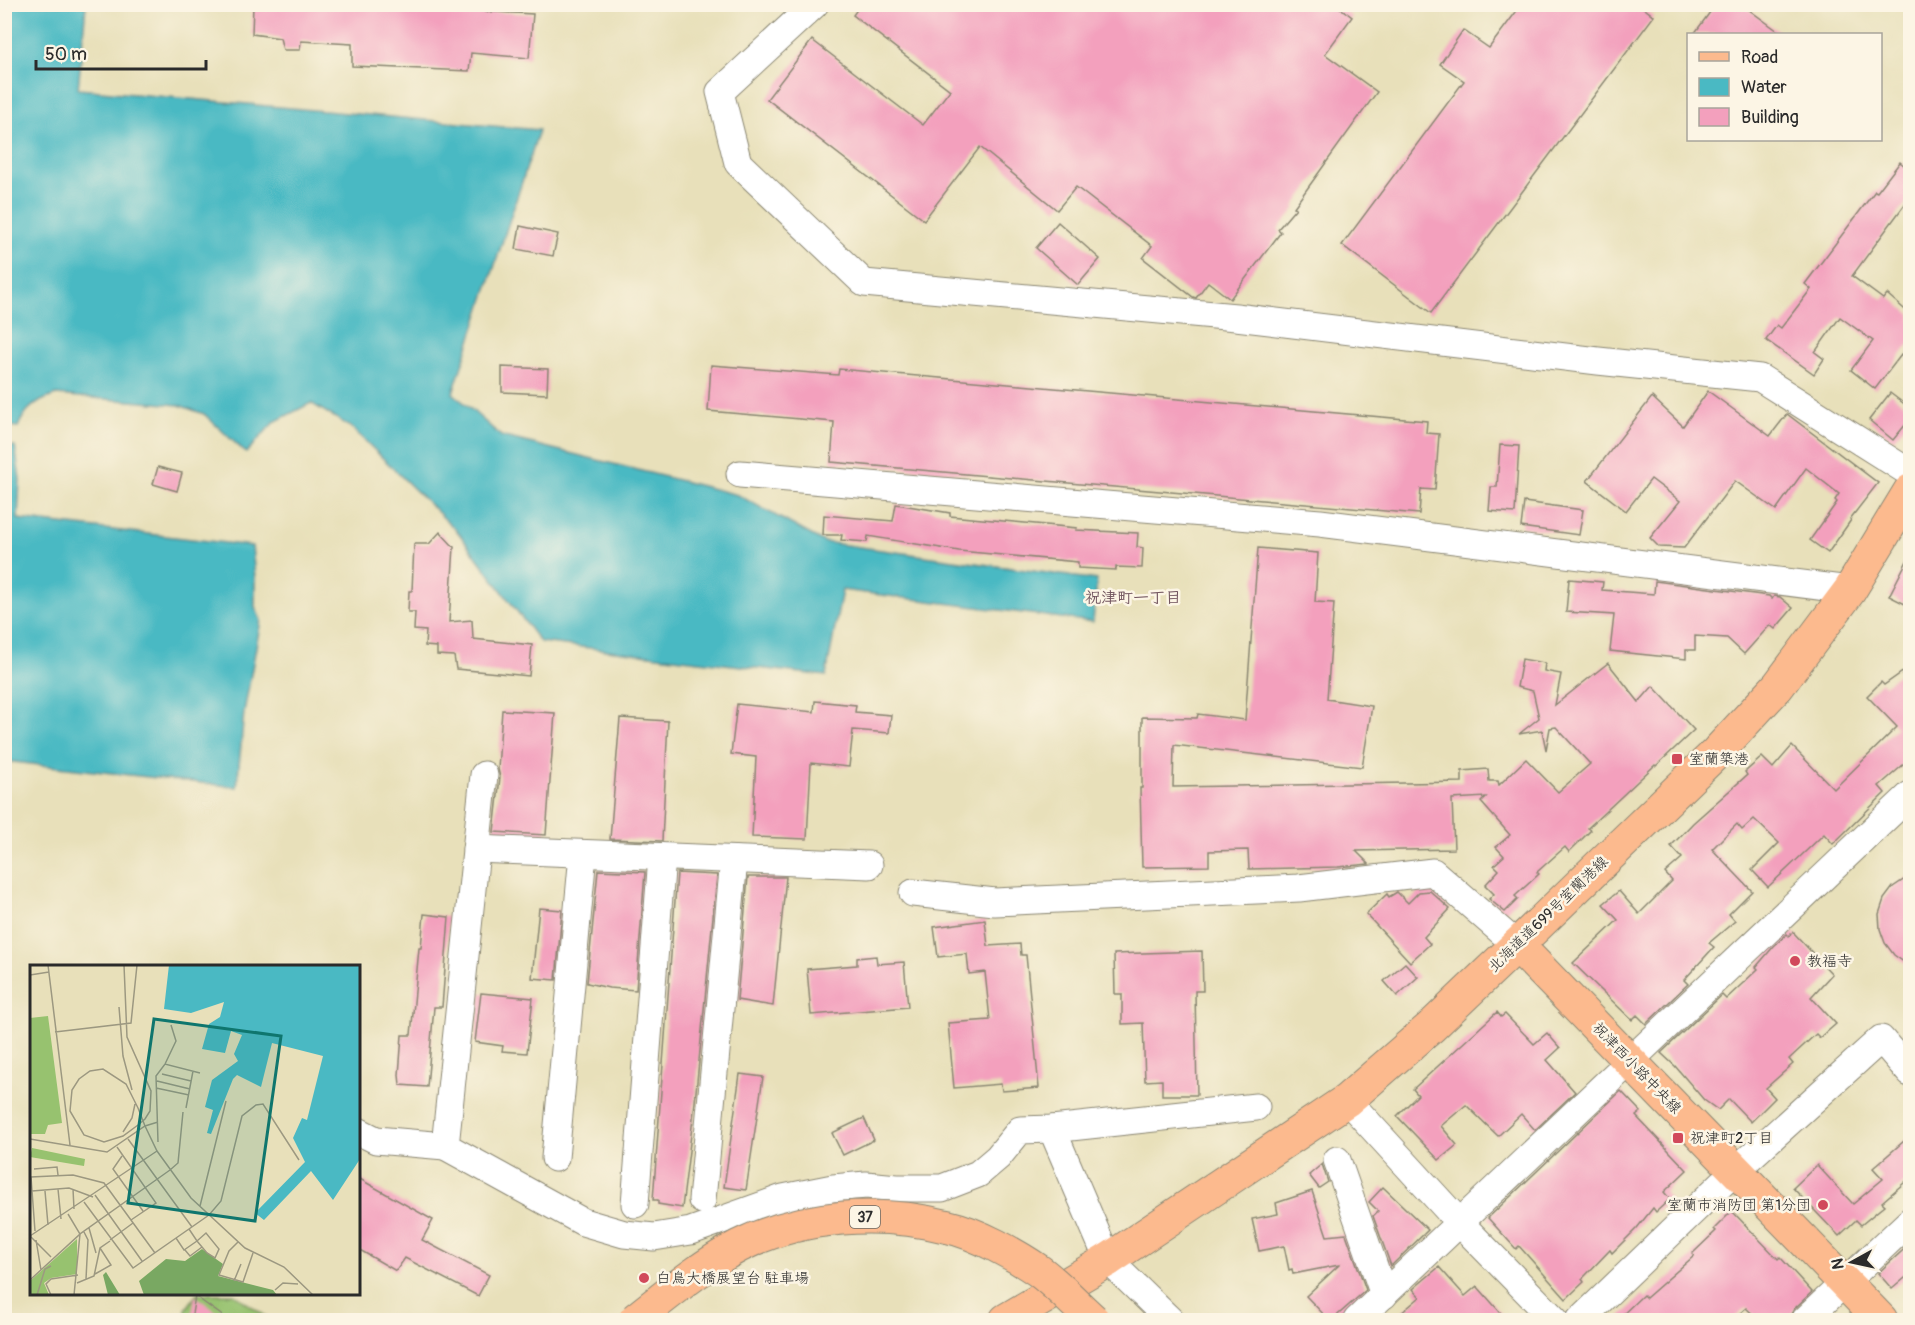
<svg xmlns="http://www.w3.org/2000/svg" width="1915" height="1325" font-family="Pangolin,'Klee One',sans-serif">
  <rect width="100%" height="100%" fill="#fcf5e5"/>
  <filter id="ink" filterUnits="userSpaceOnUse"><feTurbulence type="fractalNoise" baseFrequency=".0167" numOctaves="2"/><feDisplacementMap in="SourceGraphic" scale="12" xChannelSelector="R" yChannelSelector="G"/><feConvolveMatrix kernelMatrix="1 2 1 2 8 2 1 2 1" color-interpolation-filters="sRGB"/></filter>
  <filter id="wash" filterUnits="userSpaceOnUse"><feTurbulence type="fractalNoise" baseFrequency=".008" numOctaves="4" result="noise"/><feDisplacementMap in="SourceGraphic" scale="24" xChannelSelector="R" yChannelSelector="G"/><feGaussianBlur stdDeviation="1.35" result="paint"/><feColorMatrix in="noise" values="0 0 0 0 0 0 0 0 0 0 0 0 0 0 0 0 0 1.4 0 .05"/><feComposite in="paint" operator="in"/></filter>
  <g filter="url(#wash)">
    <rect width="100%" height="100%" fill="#e8e0ba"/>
    <polygon fill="#97c26f" stroke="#61764d" stroke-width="1.5" points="197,1294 234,1294 271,1320 185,1320 186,1309"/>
    <path fill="#4ab9c3" stroke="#3a7277" stroke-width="1.5" d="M5 4 86 5 78 89 539 130 453 393 501 436 738 495 824 542 1097 580 1093 622 842 590 826 676 540 642 458 532 351 427 311 403 274 422 246 453 204 414 179 405 56 395C36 402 26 407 18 427L9 426 7 446H15L20 479 18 519 252 546 255 578V607L261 620 244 712 237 787 5 761Z"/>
    <g id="blocks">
      <g fill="#f3a0bd">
        <polygon points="253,4 420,4 422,8 533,14 529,58 471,53 469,71 352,66 352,44 301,41 300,50 283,50 280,38 252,34"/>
        <polygon points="861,4 1335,4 1352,17 1325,54 1377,92 1294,207 1296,208 1278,229 1281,232 1230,299 1208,282 1196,298 1193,297 1143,258 1152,246 1076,187 1057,210 980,147 924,220 767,99 812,40 923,125 950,90 853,15"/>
        <polygon points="1522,4 1638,4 1654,16 1431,313 1342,245 1464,81 1440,64 1463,30 1489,48"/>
        <polygon points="1716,4 1741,4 1782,34 1694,34"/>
        <polygon points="1900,162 1911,171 1911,196 1852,276 1883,299 1887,294 1911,315 1911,342 1875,389 1851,370 1873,341 1840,317 1815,352 1824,359 1814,374 1766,340 1777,325 1781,328 1811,289 1805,284 1875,191 1877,192"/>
        <polygon points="1058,222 1100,259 1078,285 1036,248"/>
        <polygon points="520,226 558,234 553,256 516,249"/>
        <polygon points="711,365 838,375 839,369 1427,421 1426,433 1439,434 1435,490 1421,489 1419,514 831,462 834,422 708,411"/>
        <polygon points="502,367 548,369 547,394 502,392"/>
        <polygon points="1708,391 1770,436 1787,414 1878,483 1850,519 1851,520 1828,553 1810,540 1837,502 1835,500 1839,494 1806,468 1776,510 1735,481 1684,548 1659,547 1650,538 1680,501 1651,479 1626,511 1587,481 1652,397 1683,426"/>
        <polygon points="1890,393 1911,409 1911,418 1893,440 1869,420"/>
        <polygon points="1500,445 1519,446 1515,513 1489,511 1491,487 1497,487"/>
        <polygon points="158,467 182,473 177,491 153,484"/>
        <polygon points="1524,502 1583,510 1579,535 1521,527"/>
        <polygon points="896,504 950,513 950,516 1077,528 1076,530 1138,533 1137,547 1143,548 1142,568 1116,567 1116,570 1078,568 1078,562 959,551 868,536 867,542 841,540 842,535 823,535 824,515 893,521"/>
        <polygon points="440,532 454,547 449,622 472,620 473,639 532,645 529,676 456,669 454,656 437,655 437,647 425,646 426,631 414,630 415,612 408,612 409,591 412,591 414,544 429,544"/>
        <polygon points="1258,548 1318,553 1315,602 1334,603 1327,699 1372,706 1362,767 1174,745 1173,787 1462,782 1462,771 1488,769 1489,781 1498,781 1499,785 1526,759 1558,792 1590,764 1556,727 1550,728 1546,750 1542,730 1519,734 1539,718 1533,691 1517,687 1522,659 1545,663 1544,671 1561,674 1555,705 1608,663 1639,702 1653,686 1694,730 1656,766 1655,765 1588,828 1591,830 1569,852 1565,847 1537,872 1539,874 1515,896 1518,899 1505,912 1489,899 1494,894 1485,885 1499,870 1494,865 1504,856 1496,847 1510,835 1481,802 1486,797 1452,799 1454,849 1356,851 1369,864 1338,867 1249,869 1248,850 1209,851 1209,866 1142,867 1140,788 1142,788 1142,717 1197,718 1198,714 1245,720"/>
        <polygon points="1911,553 1911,607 1889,596"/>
        <polygon points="1569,579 1603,582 1602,590 1654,594 1655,581 1769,596 1772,599 1774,596 1780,597 1793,608 1775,629 1770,625 1744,654 1727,638 1695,636 1695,650 1686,650 1686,659 1610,651 1614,615 1566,612"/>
        <polygon points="1911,666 1911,758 1879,786 1885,793 1833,844 1824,834 1768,887 1752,870 1779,843 1754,819 1742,830 1737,824 1712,849 1752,891 1729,914 1735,921 1709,943 1714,947 1684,980 1688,984 1646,1024 1637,1015 1632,1020 1573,963 1618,920 1603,904 1619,891 1639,914 1672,881 1665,873 1682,858 1671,846 1693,823 1747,775 1745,772 1762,757 1773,768 1792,746 1834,789 1897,727 1867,696 1881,682 1884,685"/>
        <polygon points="815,701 856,705 855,712 891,715 889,733 853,730 849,767 811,763 807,839 752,837 756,757 731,754 737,704 814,712"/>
        <polygon points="502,710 555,713 546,835 494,832 500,777 498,769"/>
        <polygon points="620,718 668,721 662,841 610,839"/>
        <polygon points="598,870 645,872 636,990 609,988 587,983"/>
        <polygon points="677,873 717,875 695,1102 682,1208 658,1204 658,1200 653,1200"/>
        <polygon points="1911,875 1911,967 1894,955 1885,943 1880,929 1879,914 1884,899 1893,887"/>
        <polygon points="748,877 786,877 773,1006 737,1000"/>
        <polygon points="1430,891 1450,909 1424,937 1430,944 1410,962 1366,914 1387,894 1389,897 1397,892 1408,903 1419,892"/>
        <polygon points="539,908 562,910 556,980 532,978"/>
        <polygon points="424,914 449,917 442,1007 434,1007 427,1087 400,1085 399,1075 402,1035 411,1035 419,948 421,948"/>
        <polygon points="985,920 988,946 1020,944 1021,955 1026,955 1039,1088 1002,1091 1001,1084 954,1088 948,1023 990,1020 985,972 969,974 967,954 938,957 934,927"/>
        <polygon points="1793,932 1832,974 1811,997 1836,1024 1820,1038 1816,1034 1789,1059 1793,1064 1766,1088 1775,1098 1751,1122 1729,1099 1718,1110 1704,1100 1675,1066 1661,1053 1722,995 1726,999 1758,969 1756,967 1774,946 1787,934 1789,936"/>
        <polygon points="1202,951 1203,991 1195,991 1197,1095 1162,1095 1162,1080 1145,1081 1143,1023 1122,1024 1122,994 1115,994 1114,954"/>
        <polygon points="876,956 877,964 904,962 908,1007 811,1015 807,969 857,965 857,958"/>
        <polygon points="1405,963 1418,977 1397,996 1384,981"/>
        <polygon points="481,993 533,998 527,1053 502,1051 503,1046 475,1042"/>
        <polygon points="1497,1012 1501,1017 1505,1014 1534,1044 1547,1033 1560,1048 1547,1060 1575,1092 1535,1130 1521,1114 1498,1136 1466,1105 1441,1126 1457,1145 1439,1160 1397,1116 1418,1095 1413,1089"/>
        <polygon points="740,1074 763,1077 746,1190 724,1187"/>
        <polygon points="1621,1091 1641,1112 1636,1116 1687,1170 1664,1192 1670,1199 1656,1212 1653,1208 1637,1228 1612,1253 1610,1250 1582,1279 1584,1282 1566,1299 1519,1246 1516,1249 1488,1218"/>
        <polygon points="864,1118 874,1140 843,1155 832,1133"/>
        <polygon points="1911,1135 1911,1177 1882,1202 1885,1205 1861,1225 1856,1220 1839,1236 1793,1188 1817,1165 1853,1204 1883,1179 1873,1168"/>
        <polygon points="1322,1164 1328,1182 1319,1188 1309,1175"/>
        <polygon points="358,1178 433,1220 422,1240 489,1275 478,1296 405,1258 396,1271 358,1249"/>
        <polygon points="1383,1187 1428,1230 1391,1266 1373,1216 1378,1211 1369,1202"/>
        <polygon points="1312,1191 1327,1236 1346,1234 1366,1290 1332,1320 1329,1320 1306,1296 1339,1265 1293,1274 1292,1269 1289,1270 1284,1246 1259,1251 1252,1219 1278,1214 1276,1203"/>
        <polygon points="1732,1211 1778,1259 1780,1257 1812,1292 1794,1309 1790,1316 1777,1315 1772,1320 1759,1320 1746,1308 1732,1320 1617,1320 1643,1295 1646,1298 1694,1256 1692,1254 1716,1231 1714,1229"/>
        <polygon points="1911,1243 1911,1273 1892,1289 1878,1273"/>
        <polygon points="1439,1267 1465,1296 1477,1286 1507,1320 1393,1320 1420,1297 1413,1289"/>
        <polygon points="195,1296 228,1320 191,1320"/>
      </g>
    </g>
  </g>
  <g filter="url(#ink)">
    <use href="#blocks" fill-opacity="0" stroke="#8a8672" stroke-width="1.5"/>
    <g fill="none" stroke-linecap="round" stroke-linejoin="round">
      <g stroke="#8a8672" stroke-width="29">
        <g id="minor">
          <polyline points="815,4 720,92 738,163 864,283 1236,317 1598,361 1760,378 1910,473"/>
          <polyline points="740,474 1320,523 1850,590"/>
          <polyline points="484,775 445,1146 583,1222 624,1234 654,1237 691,1231 783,1198 833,1188 866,1185 897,1188 942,1188 978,1174 998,1157 1020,1130 1052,1129 1256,1107"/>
          <polyline points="476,849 869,865"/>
          <polyline points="913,893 995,902 1299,888 1433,872 1517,945"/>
          <polyline points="1347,1100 1459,1222 1555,1320"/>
          <polyline points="1052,1129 1108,1260 1170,1320"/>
          <polyline points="358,1131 376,1140 445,1146"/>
          <polyline points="555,1158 583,854"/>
          <polyline points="1337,1160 1384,1295"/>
          <polyline points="702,1200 734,860"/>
          <polyline points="635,1204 662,857"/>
          <polyline points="1357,1320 1910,795"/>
          <polyline points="1580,1320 1736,1170 1881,1039 1910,1073"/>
          <polyline points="1805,1320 1910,1221"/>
        </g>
      </g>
      <g stroke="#8a8672" stroke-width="35">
        <g id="major">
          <polyline points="1517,945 1881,1320"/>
          <polyline points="1108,1260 1347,1100 1431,1027 1517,945 1717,752 1778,686 1850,590 1910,491"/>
        </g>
      </g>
      <g stroke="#8a8672" stroke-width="35">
        <polyline id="highway" points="1006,1320 1108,1260"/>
      </g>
      <use href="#minor" stroke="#fff" stroke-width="27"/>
      <use href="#major" stroke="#fcba8e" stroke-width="33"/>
      <use href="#highway" stroke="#fcba8e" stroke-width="33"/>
      <g stroke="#8a8672" stroke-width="35" stroke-linecap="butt">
        <path id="highway-bridge" d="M635 1320C668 1294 701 1266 739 1246 803 1214 880 1210 949 1227 976 1233 1016 1255 1039 1271 1058 1285 1075 1304 1093 1320"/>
      </g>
      <use href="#highway-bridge" stroke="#fcba8e" stroke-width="33"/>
    </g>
  </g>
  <g fill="#d1495b" stroke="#fcf5e5" stroke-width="2">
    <rect x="1671" y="753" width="12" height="12" rx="3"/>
    <circle cx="1795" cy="961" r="6"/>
    <rect x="1672" y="1132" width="12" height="12" rx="3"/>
    <circle cx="1823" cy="1205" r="6"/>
    <circle cx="644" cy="1278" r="6"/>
  </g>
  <g text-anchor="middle" stroke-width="5" stroke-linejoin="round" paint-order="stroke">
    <rect fill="#fcf5e5" stroke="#6a6863" stroke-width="1.5" x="850" y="1206" width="30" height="22" rx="4.5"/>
    <g font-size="14" font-weight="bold" fill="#2b2b2b">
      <text x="865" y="1222">37</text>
    </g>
    <g font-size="15" fill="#2b2b2b" stroke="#fcf5e5" text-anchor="start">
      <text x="1689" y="764">室蘭築港</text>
      <text x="1807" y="966">教福寺</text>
      <text x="1690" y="1143">祝津町2丁目</text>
      <text x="1811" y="1210" text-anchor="end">室蘭市消防団 第1分団</text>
      <text x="656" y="1283">白鳥大橋展望台 駐車場</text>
    </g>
    <g font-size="15" fill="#2b2b2b" stroke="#fcf5e5">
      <text transform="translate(1548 914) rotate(-44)" y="5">北海道道699号室蘭港線</text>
      <text transform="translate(1637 1068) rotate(46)" y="5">祝津西小路中央線</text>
    </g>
    <g font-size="16" font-weight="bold" fill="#71545e" stroke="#fcf5e5">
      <text x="1133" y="603">祝津町一丁目</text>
    </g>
  </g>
  <g transform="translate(30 965)">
    <rect width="330" height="330" fill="#e8e0ba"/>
    <path d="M18 51 32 158 18 160 15 169H0V53ZM2 183 55 194 54 201 0 192ZM47 274V309L21 313 14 318 19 330H0V316Z" fill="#97c26f"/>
    <path d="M172 284 193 299 188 311 243 325 247 330H114L109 316 136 294 155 296ZM76 307 90 330H78L73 310Z" fill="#79a862"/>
    <path d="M139 0H330V194L303 235 281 206 234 255 225 248 275 197 263 173 272 153 277 155 293 91 242 78 231 122 207 110 203 114 181 169 177 168 183 145 175 142 182 115 208 96 204 89 212 70 201 66 195 88 172 84 179 59 190 52 194 37 161 48 134 44Z" fill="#4ab9c3"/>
    <path fill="none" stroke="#9c9881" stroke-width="1.5" d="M18 0 40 180M94 0 97 72 121 126 120 146 115 154 108 160 93 171 74 177 54 170 40 146 42 125 49 114 60 106 73 104 96 119 108 143 115 161M0 10 19 7M89 42 93 91 102 125M25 67 101 58 107 0M135 99 146 76 141 60M132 109 161 116M127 116 160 124M126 123 159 130M156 143 163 106M115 161 127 186 161 233 215 283 254 302 283 330M93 167 102 153 105 139M0 174 77 187 115 161 128 157M98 174 162 262M128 177 126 111 135 99 170 108M87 182 126 238 101 255M92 191 83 204 113 246M4 204 27 202 28 210M140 205 148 198 153 147M28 224 31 254M43 224 44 244M2 226 39 223 63 232M15 226 18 260M65 230 112 296M54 237 103 303 179 250 191 236 212 151 226 140 233 139 269 195M170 241 196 136M59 263 66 288M5 266 1 212 43 210 74 218 125 288M54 267 58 275 56 314M0 271 127 186M0 271 21 292M146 273 154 285 167 276 176 268 189 284 185 293 177 288 167 276 159 264M6 275 11 305M80 275 103 258M208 277 199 286 189 310 213 317 223 288M155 285 160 291 172 282M65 309 81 300 70 283M0 315 50 269 38 249M204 316 211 299M47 318 64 311 70 283 80 276M245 325 253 318 268 319M7 330 15 304 21 301M21 330 16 319 21 314 48 310M44 330 50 269 140 205"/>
    <path fill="#0f766e" fill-opacity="0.15" stroke="#0f766e" stroke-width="3" d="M124 54 251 71 225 256 98 238Z"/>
    <rect width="330" height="330" fill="none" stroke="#2b2b2b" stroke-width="3"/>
  </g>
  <rect width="1915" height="1325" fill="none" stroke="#fcf5e5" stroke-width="24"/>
  <rect x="1687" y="33" width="195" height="108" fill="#fcf5e5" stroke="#a8a49b" stroke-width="1.5"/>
  <rect x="1699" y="52" width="30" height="9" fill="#fcba8e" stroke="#a8a49b" stroke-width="1.5"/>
  <text x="1741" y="63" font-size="18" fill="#2b2b2b">Road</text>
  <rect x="1699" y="78" width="30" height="18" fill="#4ab9c3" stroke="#a8a49b" stroke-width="1.5"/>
  <text x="1741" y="93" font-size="18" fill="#2b2b2b">Water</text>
  <rect x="1699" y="108" width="30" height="18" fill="#f3a0bd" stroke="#a8a49b" stroke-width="1.5"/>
  <text x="1741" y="123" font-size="18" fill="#2b2b2b">Building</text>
  <g transform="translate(1852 1262) rotate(262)" stroke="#fcf5e5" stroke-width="4.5" paint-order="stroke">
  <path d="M0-4.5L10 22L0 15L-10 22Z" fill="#2b2b2b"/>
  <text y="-9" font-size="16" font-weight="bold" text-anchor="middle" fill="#2b2b2b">N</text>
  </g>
  <path d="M36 60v9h170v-9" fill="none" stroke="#2b2b2b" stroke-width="3"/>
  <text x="45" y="60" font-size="18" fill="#2b2b2b" stroke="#fcf5e5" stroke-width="4.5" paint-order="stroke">50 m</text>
</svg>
